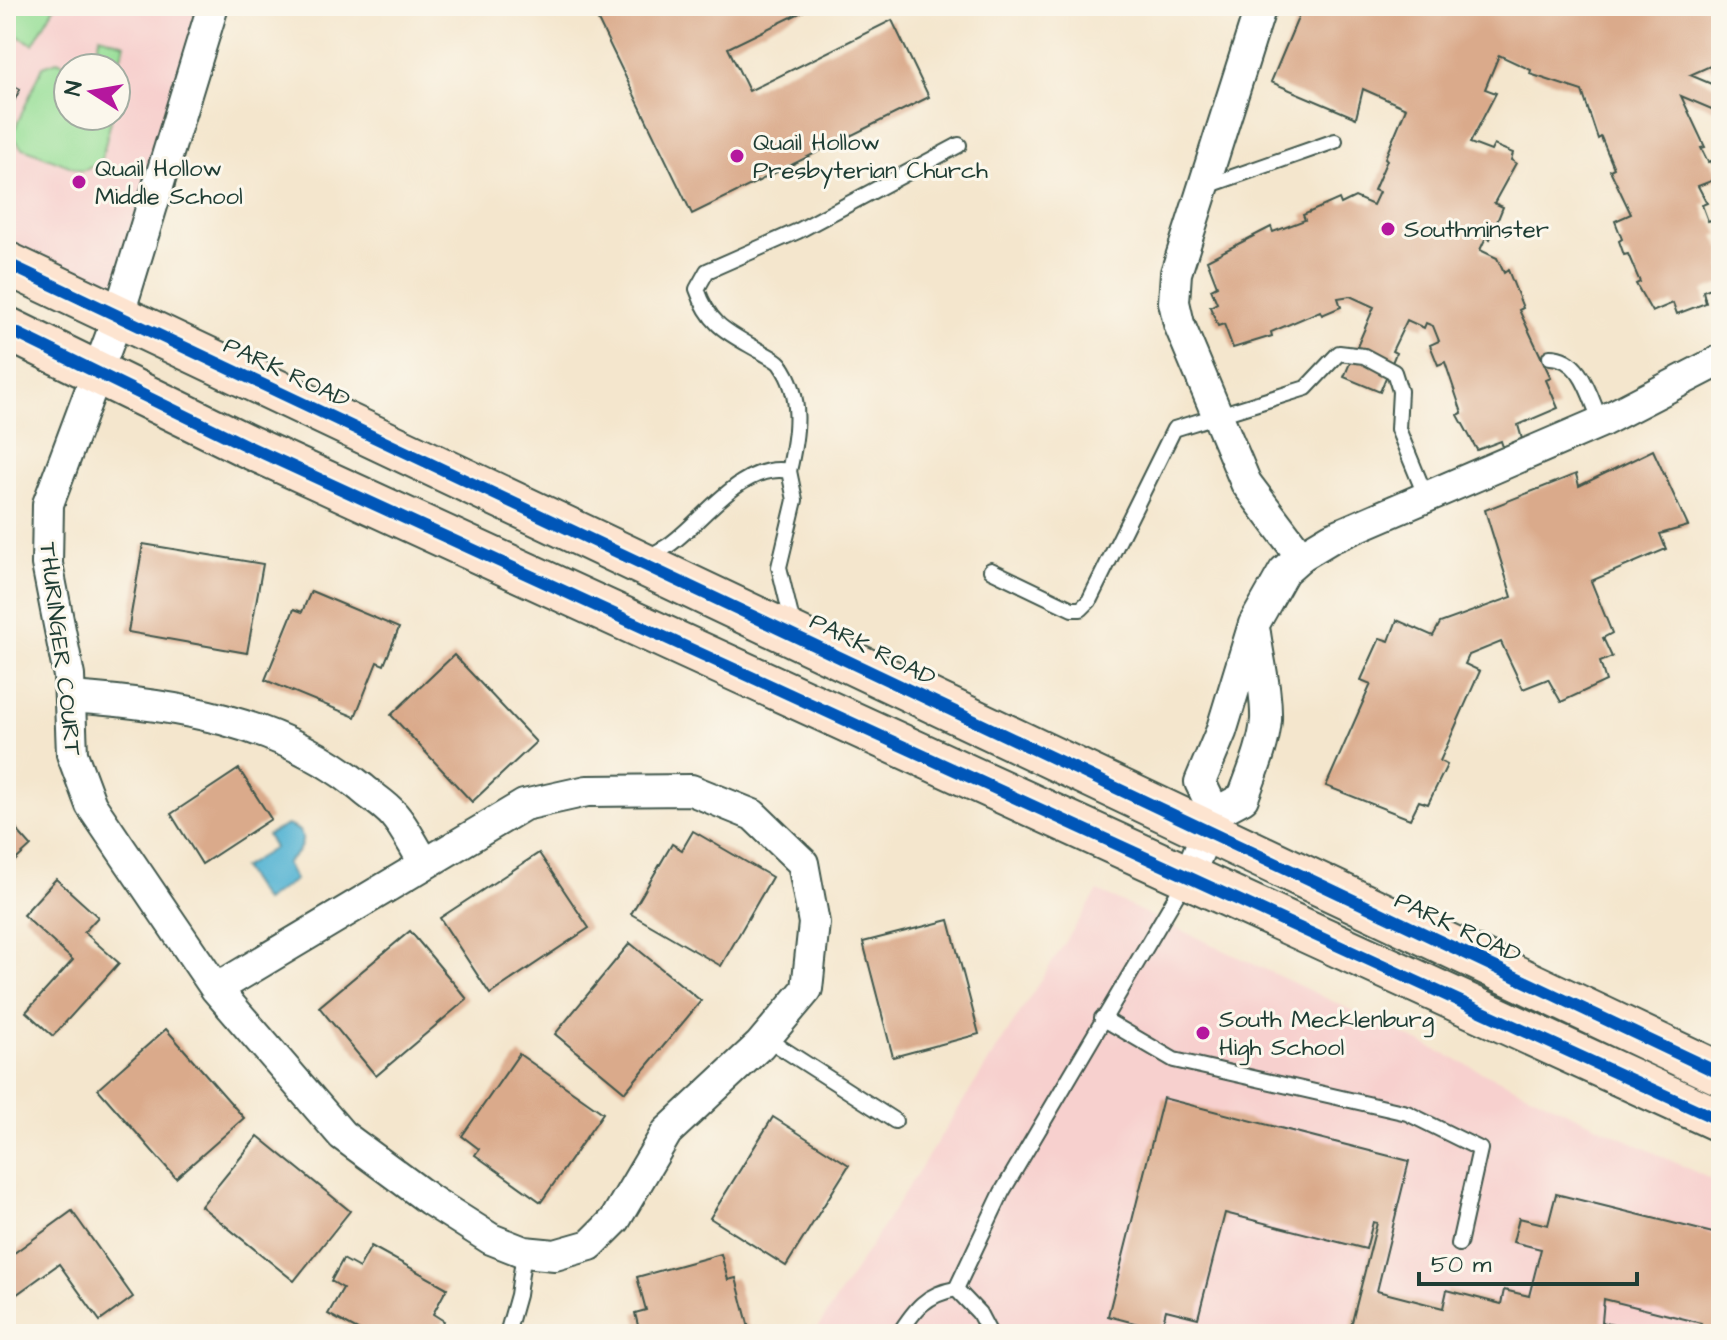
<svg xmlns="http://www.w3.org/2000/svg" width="1727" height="1340" font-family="'Architects Daughter',sans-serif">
  <rect width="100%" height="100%" fill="#fbf7ec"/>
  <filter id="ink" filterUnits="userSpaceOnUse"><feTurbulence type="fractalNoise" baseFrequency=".0125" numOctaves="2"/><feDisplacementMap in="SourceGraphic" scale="16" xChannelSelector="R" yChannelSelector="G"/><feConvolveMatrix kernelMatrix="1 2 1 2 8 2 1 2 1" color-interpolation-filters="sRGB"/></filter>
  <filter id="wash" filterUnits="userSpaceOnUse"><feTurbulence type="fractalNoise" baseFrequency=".006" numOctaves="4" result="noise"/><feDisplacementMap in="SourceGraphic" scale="32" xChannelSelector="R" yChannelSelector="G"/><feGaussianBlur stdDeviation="1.8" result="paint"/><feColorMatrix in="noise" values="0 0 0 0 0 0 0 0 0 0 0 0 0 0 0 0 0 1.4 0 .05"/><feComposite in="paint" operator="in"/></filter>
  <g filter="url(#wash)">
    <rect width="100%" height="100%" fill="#f4e6cd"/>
    <g fill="#f7d0ce" fill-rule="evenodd">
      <path d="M6 6H206L116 300 6 248ZM68 68H116V116H68Z"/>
      <polygon points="1098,891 1721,1184 1721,1334 814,1334"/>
    </g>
    <g fill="#98df98" stroke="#5c8e66" stroke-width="2">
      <polygon points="6,6 55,6 33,44 6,30"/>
      <polygon points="100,36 125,44 116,71 89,68"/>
      <polygon points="57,61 76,68 68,68 68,116 112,116 101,162 82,171 21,147 12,135 43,66"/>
    </g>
    <path fill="#54b4d3" stroke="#3a7884" stroke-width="2" d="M287 825C313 832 301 852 286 863L295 880 264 901 242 868 274 848 267 835Z"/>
    <g id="blocks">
      <g fill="#daaa8b">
        <polygon points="617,6 814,6 728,48 749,91 892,20 929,97 692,214 596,16"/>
        <polygon points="1303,6 1380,6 1391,11 1393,6 1721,6 1721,66 1712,70 1710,66 1690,75 1721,88 1721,113 1681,96 1705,147 1701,148 1708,162 1711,161 1719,178 1698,186 1707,203 1702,205 1708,221 1711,220 1719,234 1714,236 1721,249 1721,284 1703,291 1706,303 1677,314 1673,303 1652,312 1636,284 1640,282 1628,254 1624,255 1619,241 1622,239 1615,221 1631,214 1610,170 1614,168 1601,137 1598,139 1582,91 1530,74 1531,70 1499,55 1485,89 1496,93 1470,143 1491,151 1494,145 1513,153 1511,160 1516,163 1494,203 1503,207 1490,239 1486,237 1480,250 1497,258 1504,273 1508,270 1523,308 1519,310 1551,378 1546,380 1558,408 1518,425 1522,439 1503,447 1501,441 1477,450 1458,415 1462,413 1445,362 1438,365 1430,345 1439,341 1433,326 1426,323 1424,328 1407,320 1392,351 1396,353 1380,392 1344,377 1374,307 1350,296 1338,298 1341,307 1322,315 1320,311 1271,332 1272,336 1233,348 1224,324 1218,326 1210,307 1217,303 1211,289 1217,286 1207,260 1271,227 1273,232 1305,220 1303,215 1339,199 1341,204 1355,197 1373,205 1379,192 1374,190 1387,160 1385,158 1406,108 1363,89 1356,118 1271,82"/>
        <polygon points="6,82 20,89 6,118"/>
        <polygon points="1653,450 1688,526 1660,534 1666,549 1591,581 1612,633 1603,638 1612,657 1600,662 1606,681 1561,702 1548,679 1523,689 1501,642 1469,655 1465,664 1480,671 1440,761 1447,765 1428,804 1419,801 1410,819 1326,786 1371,684 1361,680 1380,638 1389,641 1397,620 1433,636 1440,623 1512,597 1485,510 1576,474 1579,486"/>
        <polygon points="143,544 263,564 247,653 128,632"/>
        <polygon points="311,591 399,628 384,665 377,662 355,717 265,680 294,609 302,612"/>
        <polygon points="454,655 536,742 472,802 391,715"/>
        <polygon points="239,769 271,819 202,864 171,814"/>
        <polygon points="6,818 31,846 6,869"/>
        <polygon points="693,831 772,877 721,966 631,914 672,844 682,850"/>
        <polygon points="539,853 589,928 490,994 440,918"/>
        <polygon points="56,879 98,917 84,932 119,963 53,1036 26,1012 73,960 23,915"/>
        <polygon points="949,920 979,1034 893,1057 863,942"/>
        <polygon points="410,931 467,999 376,1076 319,1007"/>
        <polygon points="630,943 701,1001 625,1092 555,1034"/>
        <polygon points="166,1029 244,1118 176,1178 98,1089"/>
        <polygon points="519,1054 603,1113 541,1202 475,1155 479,1149 462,1136"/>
        <polygon points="1163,1098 1409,1161 1377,1291 1443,1308 1447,1290 1501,1304 1504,1290 1529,1296 1541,1249 1513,1242 1519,1218 1548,1225 1556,1194 1721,1235 1718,1334 1696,1334 1701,1323 1604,1299 1602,1322 1647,1334 1581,1334 1582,1331 1570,1327 1568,1334 1349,1334 1377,1223 1373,1222 1366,1249 1225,1213 1198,1318 1166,1310 1161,1330 1108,1316"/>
        <polygon points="773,1117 849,1165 786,1266 710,1218"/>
        <polygon points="258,1136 350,1211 294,1281 201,1206"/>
        <polygon points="72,1211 133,1297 100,1321 59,1264 6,1302 6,1259"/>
        <polygon points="371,1246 447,1288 433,1314 444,1321 437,1334 365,1334 328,1314 343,1288 331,1281 343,1259 359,1268"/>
        <polygon points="721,1254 728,1280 736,1278 749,1328 726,1334 657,1334 656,1331 640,1334 635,1313 646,1310 637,1277"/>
      </g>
    </g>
  </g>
  <g filter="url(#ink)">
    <use href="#blocks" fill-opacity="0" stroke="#3f564b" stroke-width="2"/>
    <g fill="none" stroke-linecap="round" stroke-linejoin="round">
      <g stroke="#3f564b" stroke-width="18">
        <g id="service">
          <polyline points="1204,187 1335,141"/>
          <path d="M1550 357C1582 357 1590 398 1601 422"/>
          <path d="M789 471C797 436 804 397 780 364 776 359 766 355 760 351 727 332 710 326 697 289L707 271 798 231 959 145"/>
          <path d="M646 559C655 552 665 549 673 542 705 518 743 462 789 471L795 500 779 567 794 629"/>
          <polyline points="991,570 1072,609 1081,609 1089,601 1174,429 1306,388 1339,353 1364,356 1394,372 1400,391 1398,429 1426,497"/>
          <polyline points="1102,1018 1174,1060 1407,1113 1480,1149 1459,1244"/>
          <polyline points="766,1038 895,1121"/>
          <polyline points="956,1289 1002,1192 1185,881"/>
          <polyline points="956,1289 979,1313 990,1334"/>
          <polyline points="507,1334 518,1295 524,1252"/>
          <path d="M899 1334C915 1309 926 1294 956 1289"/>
        </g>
      </g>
      <g stroke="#3f564b" stroke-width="34">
        <g id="minor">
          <polyline points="213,6 118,317 48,504 47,564 69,676 72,754 91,805 216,989 342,1135 430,1200 491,1239 524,1252 555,1255 590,1245 615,1220 667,1132 760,1045 807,989 814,923 803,863 753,815 691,790 587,791 524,805 216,989"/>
          <polyline points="1261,6 1176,273 1174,302 1179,324 1246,483 1301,556"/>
          <path d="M70 697C173 704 279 720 362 788 372 797 386 805 394 815 406 829 414 847 424 862"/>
          <polyline points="1215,813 1200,782 1221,732 1254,624 1284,571 1301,556 1331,538 1601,422 1721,360"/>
          <path d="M1188 877 1215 813 1243 798C1252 773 1264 746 1266 720 1267 692 1259 662 1255 633"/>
        </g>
      </g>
      <g stroke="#3f564b" stroke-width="46">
        <g id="secondary">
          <polyline points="6,263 1721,1074"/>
          <polyline points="6,328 245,445 1721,1121"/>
        </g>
      </g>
      <use href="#service" stroke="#fff" stroke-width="14"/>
      <use href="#minor" stroke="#fff" stroke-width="30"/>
      <use href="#secondary" stroke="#fde4d0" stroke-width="42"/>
      <g stroke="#fbf7ec" stroke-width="17">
        <g id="cycleway">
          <polyline points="6,263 1721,1074"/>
          <polyline points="6,328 245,445 1721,1121"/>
        </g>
      </g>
      <use href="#cycleway" stroke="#0057b8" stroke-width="12"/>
    </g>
  </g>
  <g fill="#b5179e" stroke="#fbf7ec" stroke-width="3">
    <circle cx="737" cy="156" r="8"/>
    <circle cx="79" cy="182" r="8"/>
    <circle cx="1388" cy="229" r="8"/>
    <circle cx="1203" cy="1033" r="8"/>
  </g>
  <g text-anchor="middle" stroke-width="6" stroke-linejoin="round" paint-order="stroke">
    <g font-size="24" fill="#1f3d34" stroke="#fbf7ec" text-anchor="start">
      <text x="753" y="150">Quail Hollow<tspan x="753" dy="28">Presbyterian Church</tspan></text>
      <text x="95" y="176">Quail Hollow<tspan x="95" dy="28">Middle School</tspan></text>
      <text x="1404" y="237">Southminster</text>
      <text x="1219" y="1027">South Mecklenburg<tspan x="1219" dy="28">High School</tspan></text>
    </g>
    <g font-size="24" fill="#1f3d34" stroke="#fbf7ec">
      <text transform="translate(287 372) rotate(25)" y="8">PARK ROAD</text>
      <text transform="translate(61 649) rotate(83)" y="8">THURINGER COURT</text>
      <text transform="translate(873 649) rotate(26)" y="8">PARK ROAD</text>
      <text transform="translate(1458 927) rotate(25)" y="8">PARK ROAD</text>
    </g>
  </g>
  <rect width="1727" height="1340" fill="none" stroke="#fbf7ec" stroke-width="32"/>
  <g transform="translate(92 92) rotate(281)"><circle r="38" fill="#fbf7ec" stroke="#a3ada2" stroke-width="2"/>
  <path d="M0-6L14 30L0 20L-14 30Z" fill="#b5179e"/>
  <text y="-12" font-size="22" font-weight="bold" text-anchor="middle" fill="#1f3d34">N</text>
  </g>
  <path d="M1419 1272v12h218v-12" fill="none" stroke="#1f3d34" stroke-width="4"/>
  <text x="1431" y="1272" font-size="24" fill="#1f3d34" stroke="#fbf7ec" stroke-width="6" paint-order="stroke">50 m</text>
</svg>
